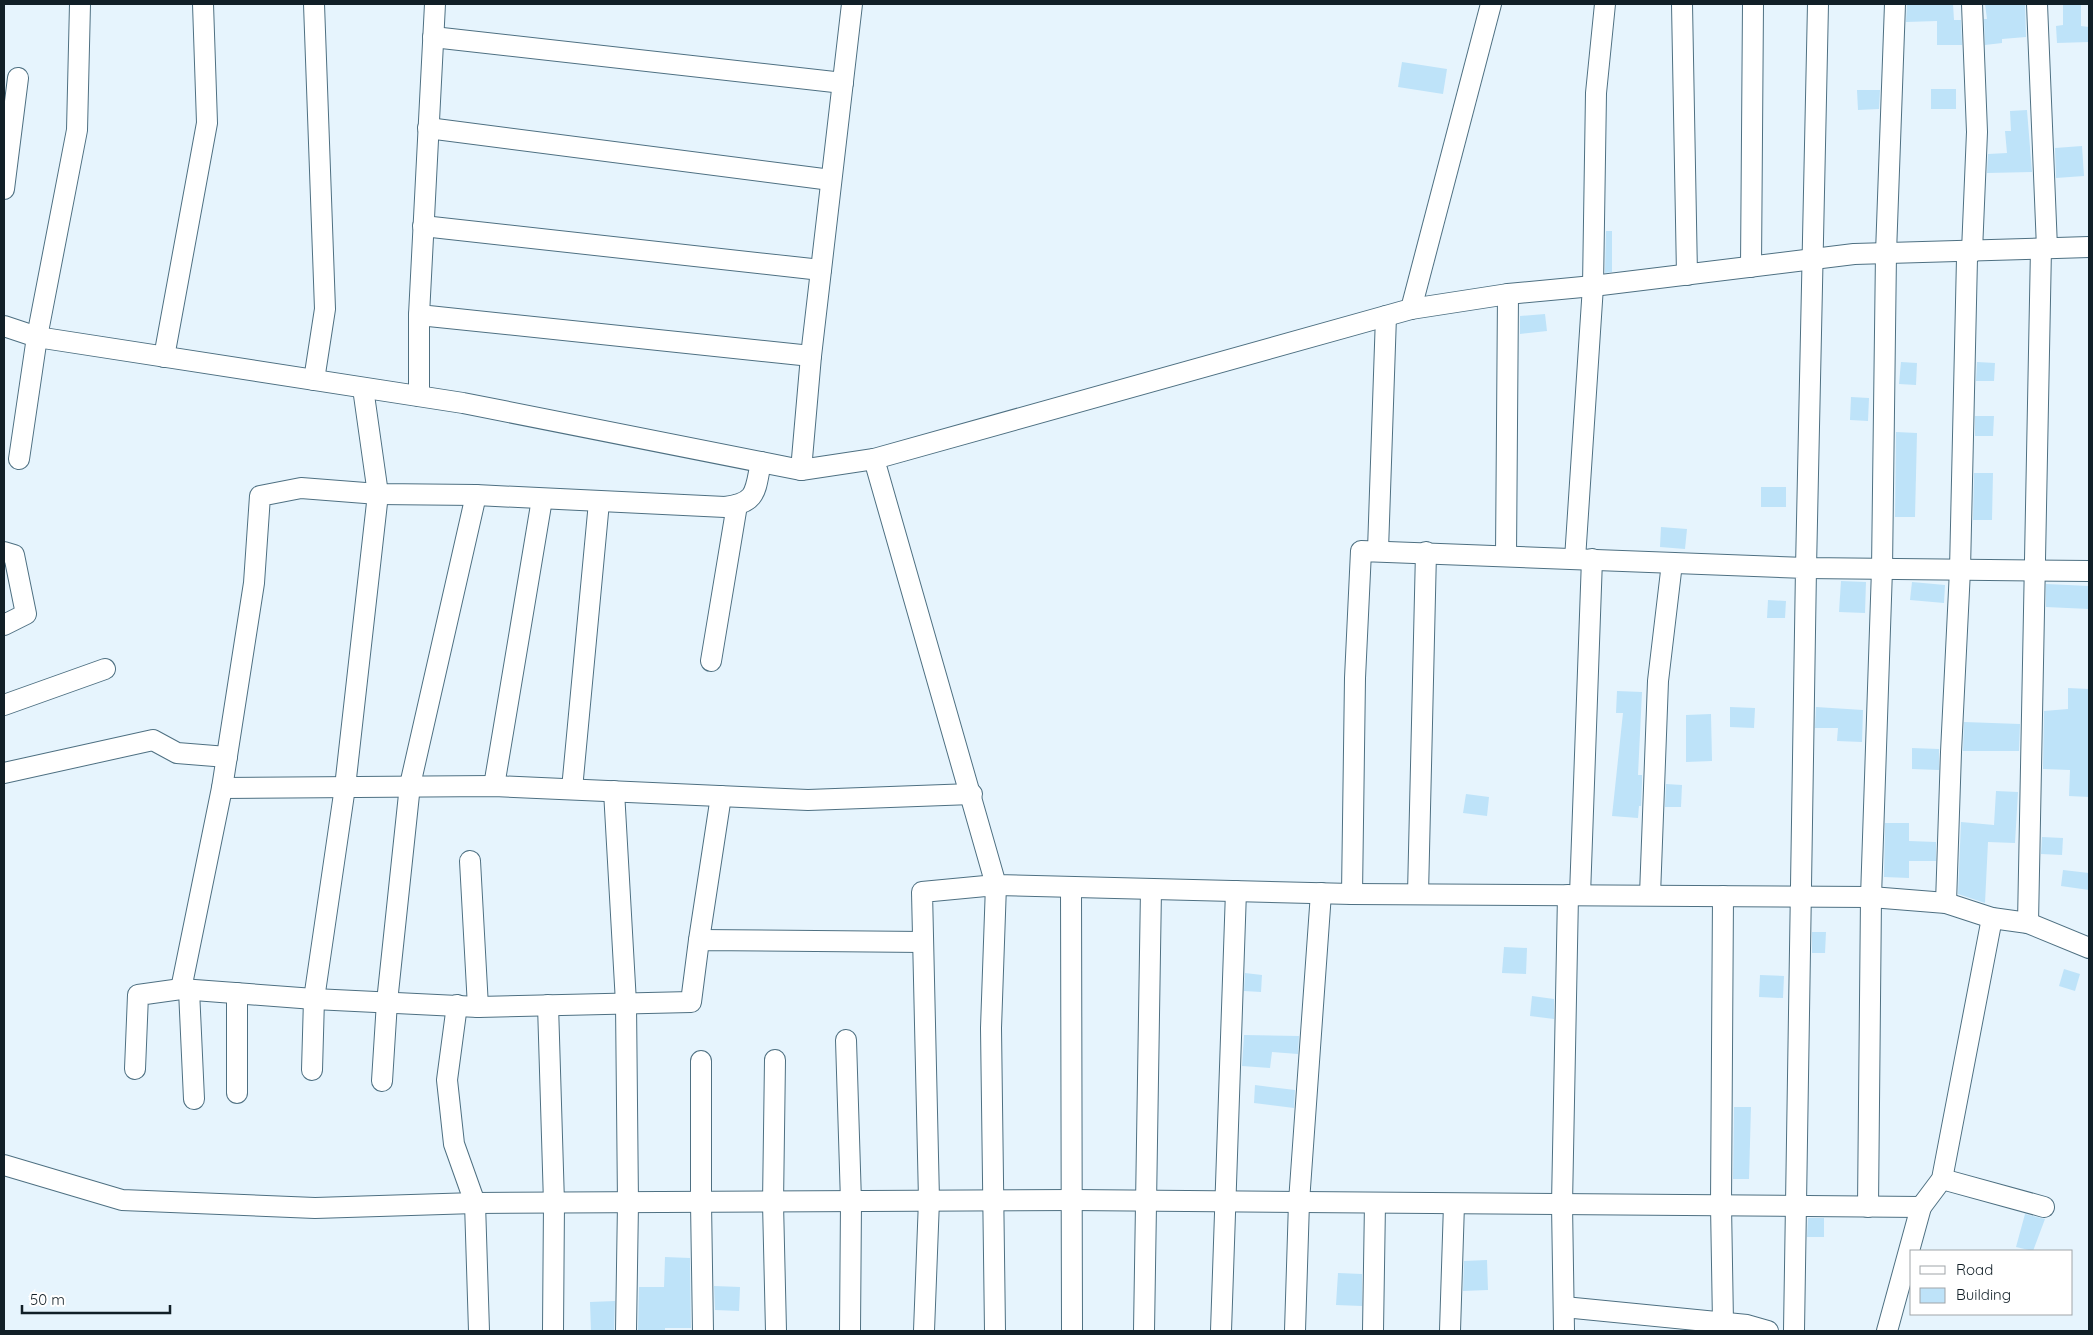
<svg xmlns="http://www.w3.org/2000/svg" width="2093" height="1335" font-family="Quicksand,sans-serif">
  <rect width="100%" height="100%" fill="#e6f4fd"/>
  <g fill="#bee3f9">
    <polygon points="1907,4 1953,4 1954,20 1961,20 1962,45 1937,45 1937,21 1906,22"/>
    <polygon points="1985,4 2025,4 2026,37 2002,39 2002,43 1985,45 1984,19 1987,19"/>
    <polygon points="2063,4 2081,4 2081,26 2089,27 2089,42 2057,43 2056,26 2063,25"/>
    <polygon points="1402,62 1447,69 1443,94 1398,87"/>
    <rect x="1931" y="89" width="25" height="20"/>
    <polygon points="1857,90 1880,90 1879,109 1858,110"/>
    <polygon points="2027,110 2032,172 1987,173 1988,154 2007,153 2005,131 2011,131 2010,111"/>
    <polygon points="2082,146 2084,176 2056,178 2055,148"/>
    <polygon points="1606,231 1612,231 1612,272 1605,273"/>
    <polygon points="1545,314 1547,331 1520,334 1520,316"/>
    <polygon points="1901,362 1917,363 1916,385 1899,384"/>
    <polygon points="1977,362 1995,363 1994,381 1976,381"/>
    <polygon points="1851,397 1869,398 1868,421 1850,420"/>
    <polygon points="1975,416 1994,416 1993,436 1975,436"/>
    <polygon points="1896,432 1917,433 1915,517 1895,517"/>
    <polygon points="1974,473 1993,473 1992,520 1973,520"/>
    <rect x="1761" y="487" width="25" height="20"/>
    <polygon points="1661,527 1687,529 1685,549 1660,547"/>
    <polygon points="1841,581 1866,582 1865,613 1839,612"/>
    <polygon points="1912,582 1945,585 1944,603 1910,600"/>
    <polygon points="2046,584 2089,586 2089,609 2046,607"/>
    <polygon points="1768,600 1786,601 1785,618 1767,618"/>
    <polygon points="2068,688 2089,689 2089,797 2069,796 2070,770 2043,769 2044,711 2068,709"/>
    <polygon points="1617,691 1642,692 1638,775 1642,775 1642,783 1641,806 1639,806 1638,818 1612,816 1623,713 1616,713"/>
    <polygon points="1730,707 1755,708 1754,728 1730,727"/>
    <polygon points="1816,707 1863,710 1862,742 1837,741 1838,728 1815,728"/>
    <polygon points="1711,714 1712,761 1686,762 1686,715"/>
    <polygon points="1964,722 2020,724 2019,751 1963,751"/>
    <polygon points="1912,748 1939,749 1939,770 1912,769"/>
    <polygon points="1666,784 1682,785 1681,807 1665,807"/>
    <polygon points="1996,791 2018,792 2015,843 1988,842 1985,903 1958,894 1961,822 1994,825"/>
    <polygon points="1466,794 1489,797 1487,816 1463,813"/>
    <polygon points="1885,823 1909,823 1909,841 1936,842 1936,861 1909,861 1909,878 1884,877"/>
    <polygon points="2042,837 2063,838 2062,855 2041,854"/>
    <polygon points="2063,870 2089,873 2089,890 2061,886"/>
    <polygon points="1812,932 1826,932 1825,953 1812,953"/>
    <polygon points="1504,947 1527,948 1526,974 1502,973"/>
    <polygon points="2064,969 2080,974 2075,991 2059,986"/>
    <polygon points="1245,973 1262,975 1261,992 1244,991"/>
    <polygon points="1760,975 1784,976 1783,998 1759,997"/>
    <polygon points="1532,996 1554,999 1554,1019 1530,1016"/>
    <polygon points="1244,1035 1299,1036 1298,1054 1272,1052 1270,1068 1242,1066"/>
    <polygon points="1255,1085 1295,1090 1294,1108 1254,1103"/>
    <polygon points="1734,1107 1751,1107 1749,1179 1733,1179"/>
    <polygon points="2025,1214 2045,1219 2033,1251 2016,1247"/>
    <polygon points="1808,1218 1824,1218 1824,1237 1807,1237"/>
    <polygon points="665,1257 690,1258 691,1328 665,1328 665,1331 638,1331 639,1287 664,1287"/>
    <polygon points="1487,1260 1488,1290 1463,1291 1464,1261"/>
    <polygon points="1338,1273 1362,1274 1362,1306 1336,1305"/>
    <polygon points="714,1286 740,1287 739,1311 715,1310"/>
    <polygon points="615,1301 614,1331 591,1331 590,1302"/>
  </g>
  <g fill="none" stroke-linecap="round" stroke-linejoin="round">
    <g stroke="#4e7082" stroke-width="22">
      <g id="minor">
        <polyline points="435,4 419,315 811,356"/>
        <polyline points="1682,4 1687,275"/>
        <polyline points="1818,4 1806,568 2089,571"/>
        <polyline points="2037,4 2047,248"/>
        <polyline points="433,37 843,83"/>
        <polyline points="428,128 831,180"/>
        <polyline points="4,189 18,78"/>
        <polyline points="423,226 821,270"/>
        <polyline points="2089,247 1854,254 1593,286 1508,294 1411,309 874,459 996,885 1352,894 1871,897 1946,903 1992,918 2028,923 2089,948"/>
        <polyline points="1751,267 1753,4"/>
        <polyline points="1411,309 1491,4"/>
        <polyline points="419,315 419,396"/>
        <polyline points="4,326 37,337 463,403 801,470 874,459"/>
        <polyline points="164,357 207,123 203,4"/>
        <polyline points="314,380 325,309 314,4"/>
        <polyline points="19,459 37,337 77,130 80,4"/>
        <polyline points="801,470 811,356 852,4"/>
        <polyline points="1378,550 1386,316"/>
        <polyline points="4,552 14,555 26,614 4,625"/>
        <polyline points="1506,556 1508,294"/>
        <polyline points="1575,559 1593,286 1596,93 1605,4"/>
        <polyline points="711,661 737,505"/>
        <polyline points="4,705 105,669"/>
        <polyline points="4,773 153,740 177,753 227,757"/>
        <polyline points="494,786 542,499"/>
        <polyline points="222,788 494,786 808,800 972,794"/>
        <polyline points="572,789 599,502"/>
        <polyline points="614,791 626,1003 628,1203 626,1331"/>
        <polyline points="470,861 478,1007"/>
        <polyline points="1071,887 1072,1331"/>
        <polyline points="1352,894 1355,678 1361,551 1806,568 1794,1331"/>
        <polyline points="1418,894 1426,552"/>
        <polyline points="1580,895 1592,559"/>
        <polyline points="1650,895 1658,681 1672,563"/>
        <polyline points="1946,903 1951,752 1960,570 1967,258 1972,251 1977,132 1972,4"/>
        <polyline points="2028,923 2041,248"/>
        <polyline points="699,940 721,796"/>
        <path d="M181 989 222 788 254 583 260 496 301 488 378 494 476 495 725 507C758 503 755 490 761 462"/>
        <polyline points="189,990 194,1099"/>
        <polyline points="237,993 237,1093"/>
        <polyline points="457,1005 447,1080 454,1144 475,1203 479,1331"/>
        <polyline points="548,1005 554,1203 553,1331"/>
        <polyline points="846,1040 851,1202 850,1331"/>
        <polyline points="775,1060 773,1203 776,1331"/>
        <polyline points="701,1061 701,1203 703,1331"/>
        <polyline points="135,1069 138,995 181,989 314,999 478,1007 691,1002 699,940 923,942"/>
        <polyline points="312,1070 314,999 345,787 378,494 363,388"/>
        <polyline points="382,1081 387,1002 410,785 476,495"/>
        <polyline points="4,1165 122,1200 315,1208 475,1203 1073,1200 1921,1207 1942,1179 1992,918"/>
        <polyline points="1942,1179 2044,1207"/>
        <polyline points="1868,1207 1871,897 1882,569 1886,253 1895,4"/>
        <polyline points="1564,1307 1747,1325 1768,1331"/>
        <polyline points="1723,1323 1721,1205 1723,896"/>
        <polyline points="924,1331 929,1200 922,892 996,885 991,1028 995,1331"/>
        <polyline points="1144,1331 1151,889"/>
        <polyline points="1221,1331 1236,891"/>
        <polyline points="1295,1331 1299,1202 1321,893"/>
        <polyline points="1373,1331 1375,1203"/>
        <polyline points="1450,1331 1454,1204"/>
        <polyline points="1564,1331 1562,1204 1568,895"/>
        <polyline points="1887,1331 1921,1207"/>
      </g>
    </g>
    <use href="#minor" stroke="#fff" stroke-width="20"/>
  </g>
  <rect width="2093" height="1335" fill="none" stroke="#111f27" stroke-width="10"/>
  <rect x="1910" y="1250" width="162" height="65" fill="#ffffff" stroke="#a0a5a9"/>
  <rect x="1920" y="1266" width="25" height="8" fill="#ffffff" stroke="#a0a5a9"/>
  <text x="1956" y="1275" font-size="15" fill="#111f27">Road</text>
  <rect x="1920" y="1288" width="25" height="15" fill="#bee3f9" stroke="#a0a5a9"/>
  <text x="1956" y="1300" font-size="15" fill="#111f27">Building</text>
  <path d="M22 1305v8h148v-8" fill="none" stroke="#111f27" stroke-width="2.5"/>
  <text x="30" y="1305" font-size="15" fill="#111f27" stroke="#ffffff" stroke-width="4" paint-order="stroke">50 m</text>
</svg>
